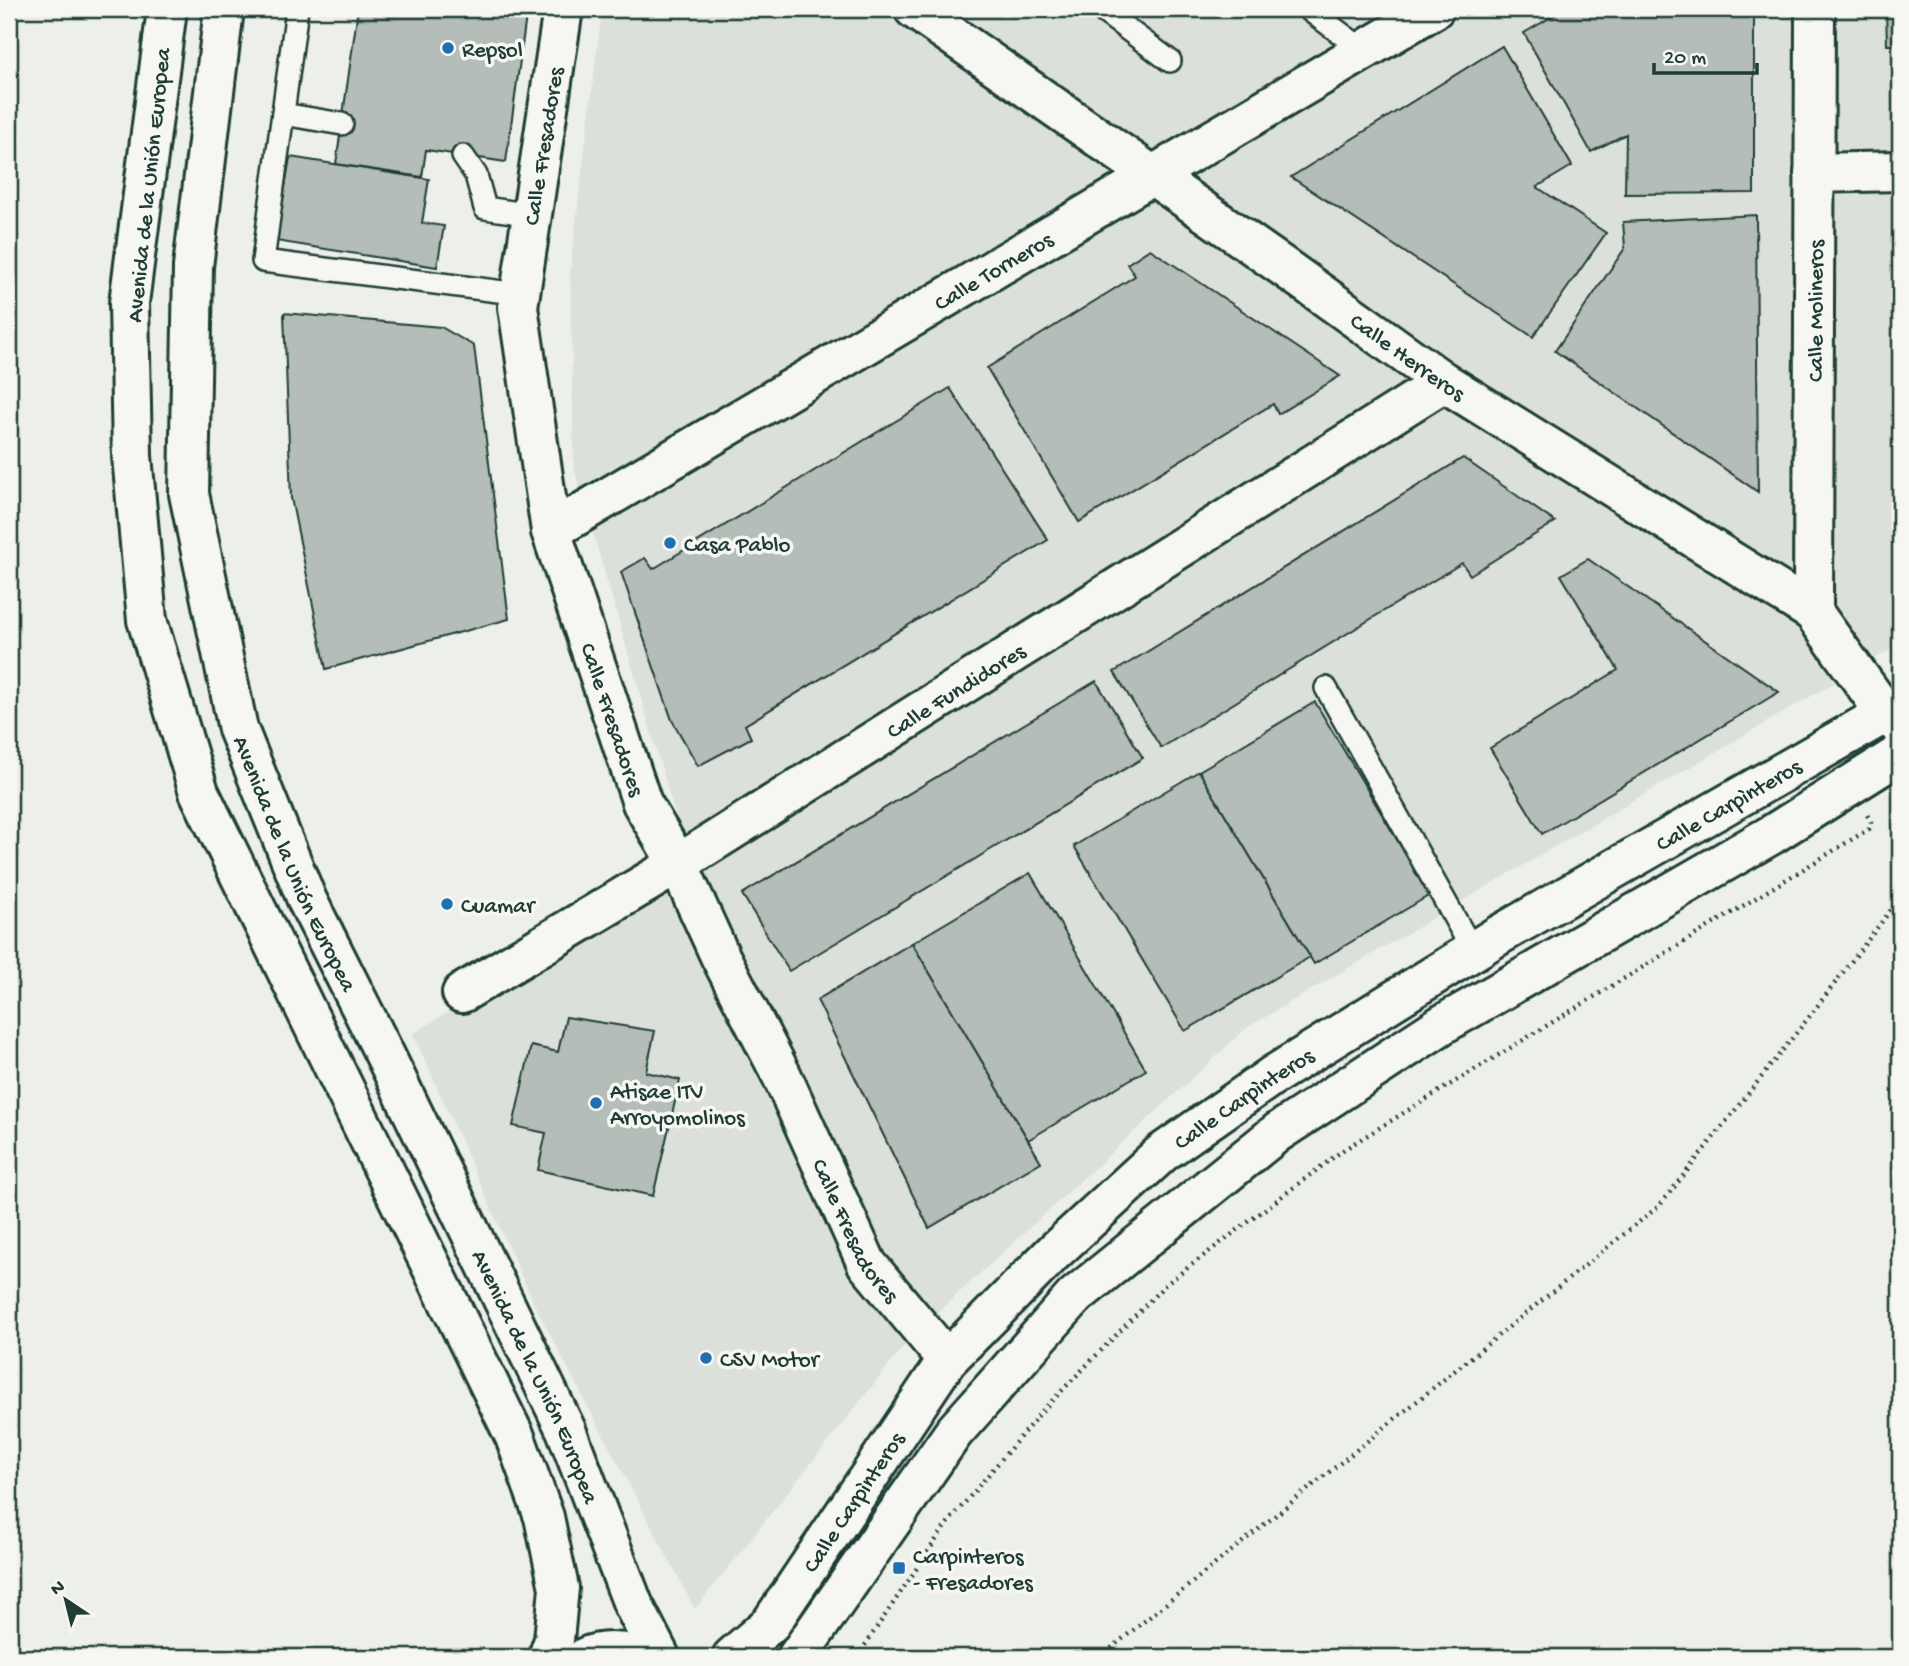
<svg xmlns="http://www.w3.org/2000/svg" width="1909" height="1666" font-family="'Gochi Hand',sans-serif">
  <rect width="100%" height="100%" fill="#edefea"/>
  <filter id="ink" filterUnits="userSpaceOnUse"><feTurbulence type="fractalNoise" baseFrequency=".0143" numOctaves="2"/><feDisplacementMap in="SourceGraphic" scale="14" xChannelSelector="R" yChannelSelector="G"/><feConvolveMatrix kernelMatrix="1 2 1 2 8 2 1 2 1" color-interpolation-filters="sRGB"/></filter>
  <g filter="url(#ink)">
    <polygon fill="#dce0db" points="602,9 1900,9 1900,644 1248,1027 912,1336 695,1609 536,1308 413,1034 689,862 574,468 570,270"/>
    <g fill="#b4bdb8" stroke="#1f3d34" stroke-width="2">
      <polygon points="358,9 527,9 506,162 426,150 422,177 336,164"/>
      <polygon points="1565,9 1754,9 1754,193 1625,194 1626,134 1591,152 1524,33"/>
      <polygon points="1886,9 1900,9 1900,45 1887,45"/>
      <polygon points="1502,46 1572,166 1537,187 1606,233 1533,337 1291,177"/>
      <polygon points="290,157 429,179 422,223 444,226 437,267 276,241"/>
      <polygon points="1893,214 1900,214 1900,292 1894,293"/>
      <polygon points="1756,215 1758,492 1555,351 1625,248 1623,222"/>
      <polygon points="1150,249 1340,376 1278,414 1273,404 1079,522 987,368 1135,276 1127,264"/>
      <polygon points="284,313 441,327 474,346 509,619 326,669 291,498"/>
      <polygon points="950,388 1048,540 745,725 751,738 698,766 672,720 621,572 645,558 653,569"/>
      <polygon points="1463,458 1555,522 1470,575 1462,563 1161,748 1114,672"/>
      <polygon points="1588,559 1779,692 1542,834 1490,748 1618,670 1561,575"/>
      <polygon points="1096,681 1143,758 789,971 742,894"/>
      <polygon points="1315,702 1430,895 1314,964 1199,771"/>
      <polygon points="1199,771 1310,957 1185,1031 1074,846"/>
      <polygon points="1030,873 1146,1070 1028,1140 912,943"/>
      <polygon points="912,943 1041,1162 929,1228 817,1000"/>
      <polygon points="566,1017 655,1031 646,1072 680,1080 653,1196 538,1170 546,1133 513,1126 531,1046 558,1052"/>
    </g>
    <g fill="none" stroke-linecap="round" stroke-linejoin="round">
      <g stroke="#1f3d34" stroke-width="26">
        <g id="service">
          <polyline points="297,9 263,261 520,294"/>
          <polyline points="1100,9 1170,61"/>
          <polyline points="1308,9 1363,50"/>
          <polyline points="283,114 342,124"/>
          <polyline points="463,156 476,175 485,208 532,215"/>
          <polyline points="1326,688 1473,951"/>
        </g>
      </g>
      <g stroke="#1f3d34" stroke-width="44">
        <g id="minor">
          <path id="s1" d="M563 9 518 307 551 531 642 803 678 864 721 958 782 1076 867 1264 947 1360"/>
          <path id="s2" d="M914 9 1288 270 1444 382 1813 612 1886 714 1900 726"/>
          <polyline points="1814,173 1900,171"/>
          <path id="s3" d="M551 531 1434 9"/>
          <path id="s4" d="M1813 612 1815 9"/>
          <path id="s5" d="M462 993 678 864 1444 382"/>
          <path id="s6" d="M732 1657 771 1623 947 1360 1055 1251 1162 1153 1272 1076 1499 935 1900 705"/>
          <polyline points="797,1657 954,1432 1075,1296 1278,1132 1443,1024 1771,835 1900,754"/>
        </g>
      </g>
      <g stroke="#1f3d34" stroke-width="44">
        <g id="primary">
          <polyline points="167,9 129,303 132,456 147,620 199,792 515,1437 544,1517 559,1588 554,1640 548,1657"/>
          <path id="s7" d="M224 9 193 267 189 494 238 729 307 900 382 1049 566 1430 633 1604 660 1657"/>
          <path d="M586 1657C603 1649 627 1652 644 1657"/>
        </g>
      </g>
      <g stroke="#1f3d34" stroke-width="4.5" stroke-dasharray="2 5" stroke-linecap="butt">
        <polyline points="857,1657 946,1525 1042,1411 1165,1285 1343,1150 1869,829 1871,822 1867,815"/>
        <polyline points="1100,1657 1660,1205 1809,1017 1900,898"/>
      </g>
      <use href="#service" stroke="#f6f6f2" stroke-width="21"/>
      <use href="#minor" stroke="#f6f6f2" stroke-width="38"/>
      <use href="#primary" stroke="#f6f6f2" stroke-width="38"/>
    </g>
  </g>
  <g fill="#1f6fb2" stroke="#f6f6f2" stroke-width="2.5">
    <circle cx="448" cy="48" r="7"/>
    <circle cx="670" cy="543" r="7"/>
    <circle cx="447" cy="904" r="7"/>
    <circle cx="596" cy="1103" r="7"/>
    <circle cx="706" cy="1358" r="7"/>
    <rect x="892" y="1561" width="14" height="14" rx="3.5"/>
  </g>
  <g text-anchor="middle" stroke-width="7" stroke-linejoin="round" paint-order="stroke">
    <g font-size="23" fill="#1f3d34" stroke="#f6f6f2" text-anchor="start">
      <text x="462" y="56">Repsol</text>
      <text x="684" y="551">Casa Pablo</text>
      <text x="461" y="912">Cuamar</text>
      <text x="610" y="1098">Atisae ITV<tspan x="610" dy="26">Arroyomolinos</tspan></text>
      <text x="720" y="1366">CSV Motor</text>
      <text x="913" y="1563">Carpinteros<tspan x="913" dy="26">- Fresadores</tspan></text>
    </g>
    <g font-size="23" fill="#1f3d34" stroke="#f6f6f2">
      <text transform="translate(542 146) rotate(-81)" y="8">Calle Fresadores</text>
      <text transform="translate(147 185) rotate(-84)" y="8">Avenida de la Unión Europea</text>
      <text dy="8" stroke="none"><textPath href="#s3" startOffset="513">Calle Torneros</textPath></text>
      <text dy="8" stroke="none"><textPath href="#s4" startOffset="301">Calle Molineros</textPath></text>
      <text dy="8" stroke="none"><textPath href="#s2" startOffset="604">Calle Herreros</textPath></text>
      <text dy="8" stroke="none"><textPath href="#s5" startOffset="579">Calle Fundidores</textPath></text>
      <text dy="8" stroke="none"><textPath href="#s1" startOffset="726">Calle Fresadores</textPath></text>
      <text dy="8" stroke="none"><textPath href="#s6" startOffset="1332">Calle Carpìnteros</textPath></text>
      <text dy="8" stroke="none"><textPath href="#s7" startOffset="873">Avenida de la Unión Europea</textPath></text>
      <text dy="8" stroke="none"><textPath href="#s6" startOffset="765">Calle Carpìnteros</textPath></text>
      <text dy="8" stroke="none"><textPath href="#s1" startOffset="1293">Calle Fresadores</textPath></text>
      <text dy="8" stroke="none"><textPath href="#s7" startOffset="1440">Avenida de la Unión Europea</textPath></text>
      <text dy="8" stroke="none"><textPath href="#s6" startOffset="198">Calle Carpìnteros</textPath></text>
    </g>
  </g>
  <rect width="1909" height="1666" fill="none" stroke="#f6f6f2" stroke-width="35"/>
  <rect x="18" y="18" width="1874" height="1631" fill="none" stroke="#1f3d34" stroke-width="2.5" filter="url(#ink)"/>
  <g transform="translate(66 1600) rotate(325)" stroke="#f6f6f2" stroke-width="5" paint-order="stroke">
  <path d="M0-5L12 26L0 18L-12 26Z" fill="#1f3d34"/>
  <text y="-10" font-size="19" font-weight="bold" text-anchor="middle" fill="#1f3d34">N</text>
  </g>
  <path d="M1654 63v10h103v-10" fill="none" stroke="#1f3d34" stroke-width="3.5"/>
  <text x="1664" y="63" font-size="21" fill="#1f3d34" stroke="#f6f6f2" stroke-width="5" paint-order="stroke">20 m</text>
</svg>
